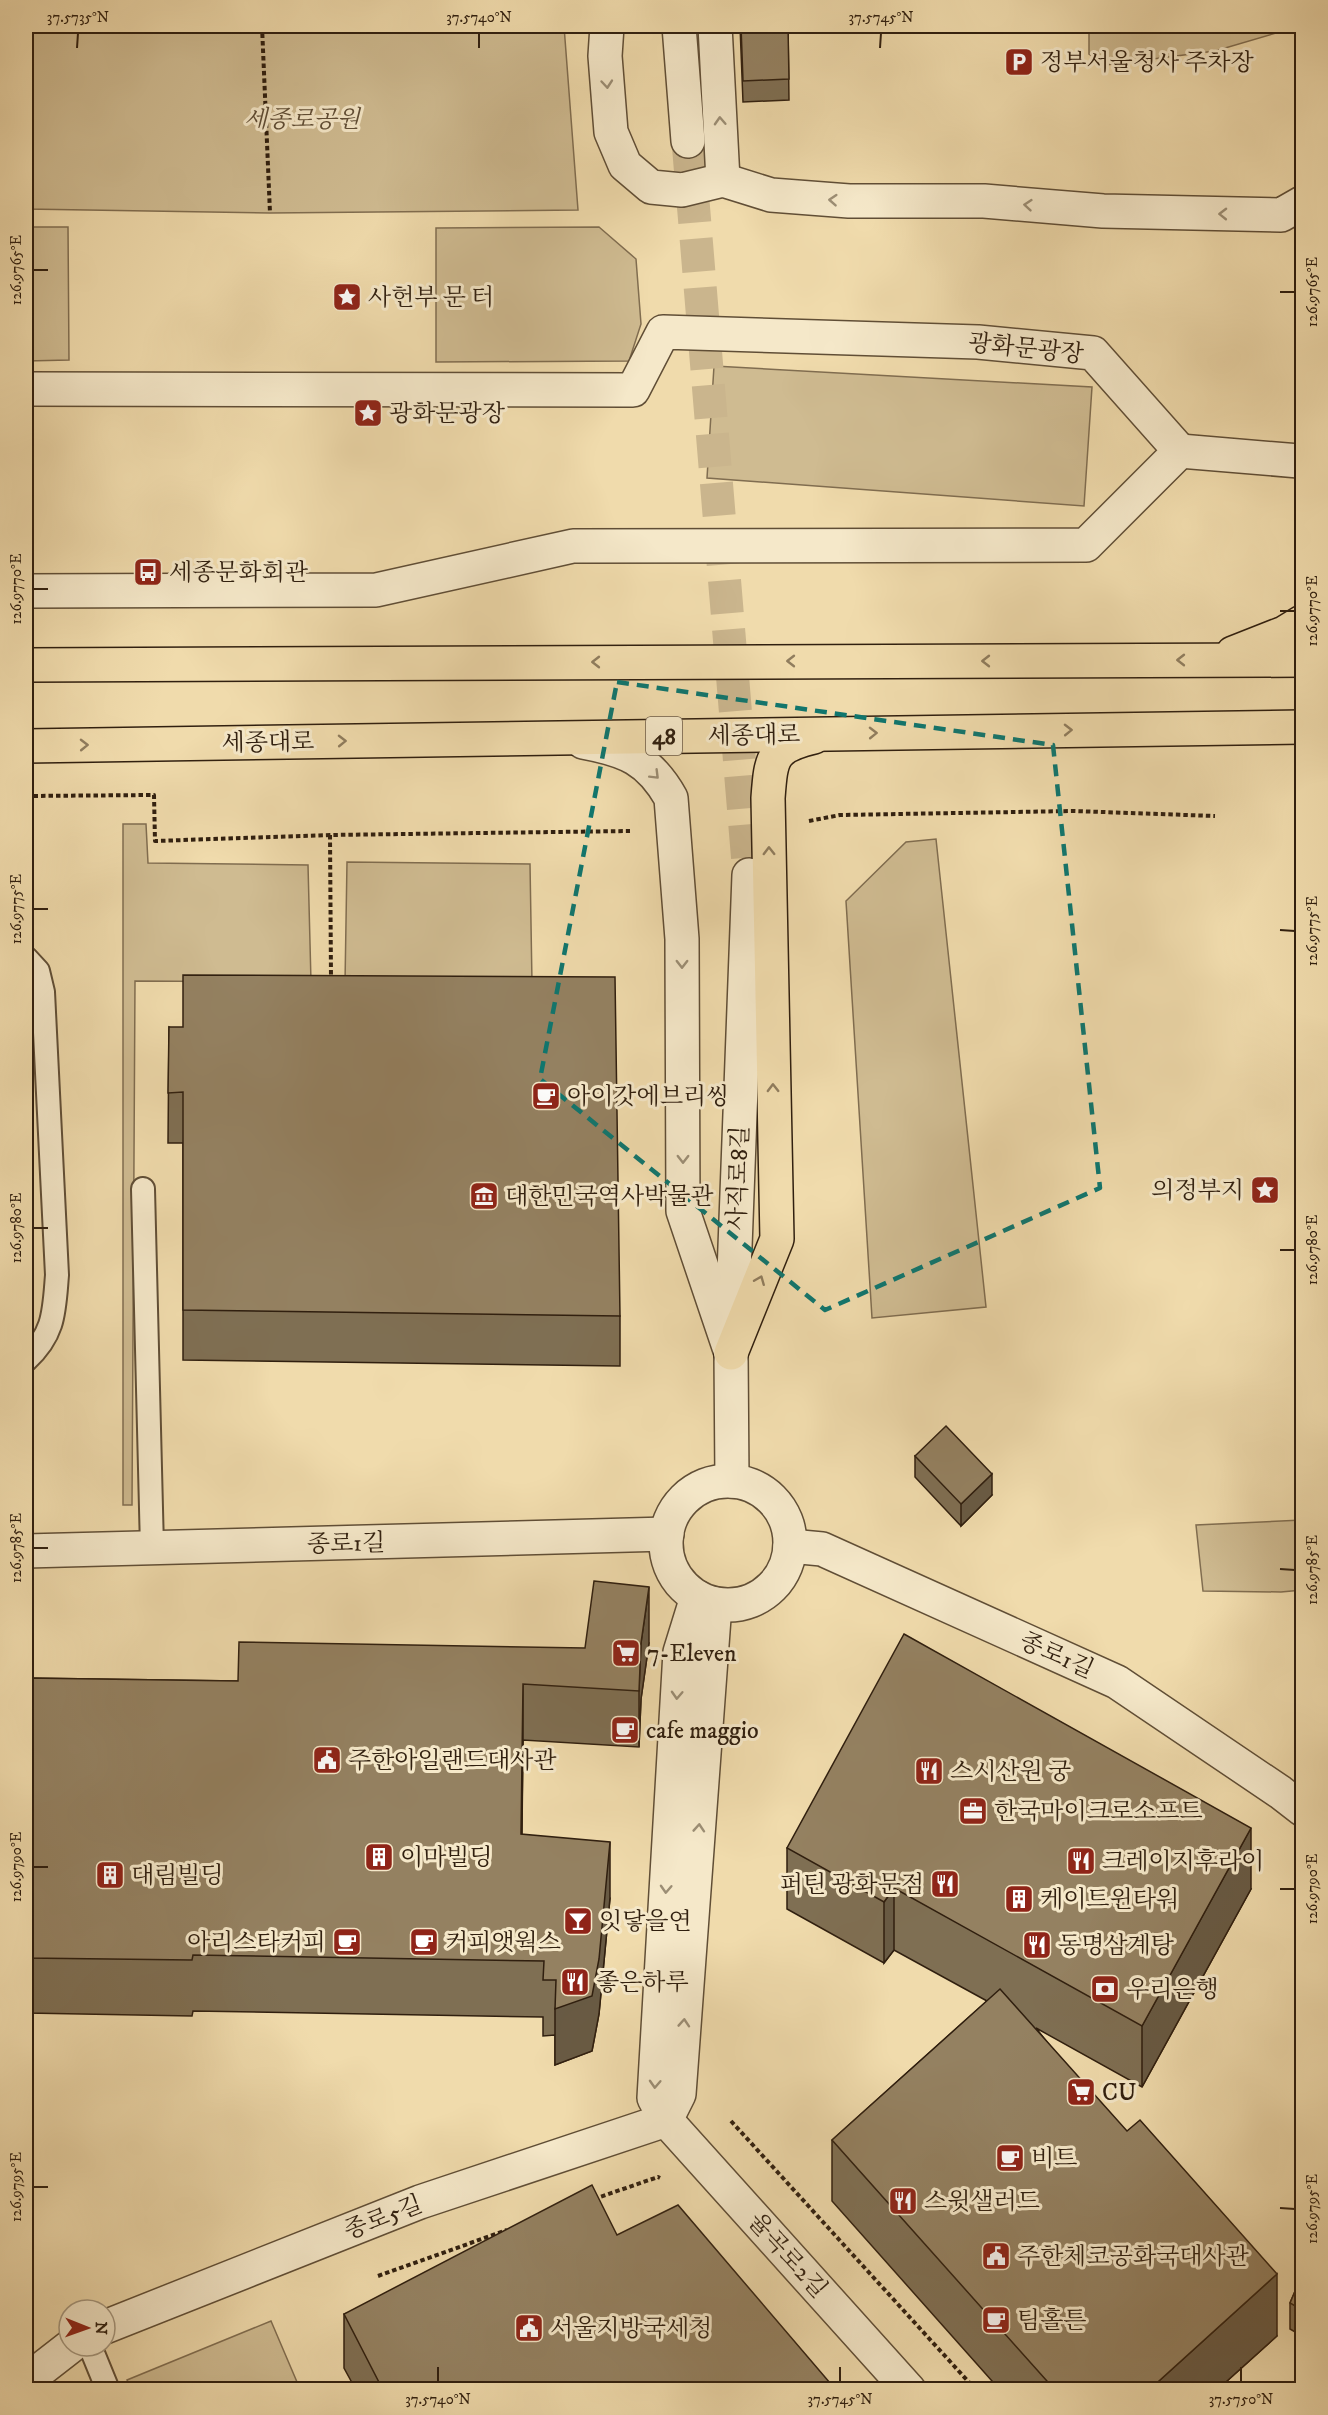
<svg xmlns="http://www.w3.org/2000/svg" width="1328" height="2415" font-family="'IM FELL DW Pica','Noto Serif KR',serif">
  <rect width="100%" height="100%" fill="#f0dbac"/>
  <filter id="stains"><feTurbulence type="fractalNoise" baseFrequency=".00333" numOctaves="4"/><feColorMatrix values="0 0 0 0 .2 0 0 0 0 .09 0 0 0 0 .02 0 0 0 .5 -.17"/></filter>
  <radialGradient id="worn" r=".72"><stop offset=".6" stop-color="#630" stop-opacity="0"/><stop offset="1" stop-color="#630" stop-opacity=".3"/></radialGradient>
  <g fill="#cfbb91" stroke="#806d50" stroke-width="1.5">
    <polygon points="26,26 564,26 578,210 270,213 26,209"/>
    <polygon points="1089,26 1300,26 1215,51 1106,65 1089,54"/>
    <polygon points="26,227 68,227 69,360 26,361"/>
    <polygon points="599,227 636,259 641,324 629,361 436,362 436,228"/>
    <polygon points="714,366 1092,387 1084,506 707,478"/>
    <polygon points="123,824 146,824 148,863 308,865 311,982 135,981 132,1505 123,1505"/>
    <polygon points="936,839 986,1307 872,1318 846,901 906,842"/>
    <polygon points="347,862 530,864 532,983 345,983"/>
    <polygon points="1302,1520 1302,1590 1281,1592 1203,1591 1196,1525"/>
    <polygon points="271,2321 300,2389 131,2389 127,2380"/>
  </g>
  <g fill="none" stroke-linecap="round" stroke-linejoin="round">
    <polyline stroke="#cab58d" stroke-width="33" stroke-dasharray="33 16" stroke-linecap="butt" points="688,141 749,875"/>
    <g stroke="#604e36" stroke-width="26">
      <g id="service">
        <path d="M26 958 38 971 43 992 57 1275C54 1311 55 1333 26 1360"/>
        <polyline points="143,1189 152,1548"/>
        <polyline points="90,2346 108,2390"/>
      </g>
    </g>
    <g stroke="#604e36" stroke-width="36">
      <g id="pedestrian">
        <polyline points="26,389 633,390 663,332 978,342 1093,353 1180,451 1086,545 573,546 376,590 26,591"/>
        <polyline points="1180,451 1299,461"/>
      </g>
    </g>
    <g stroke="#604e36" stroke-width="36">
      <g id="minor">
        <polyline points="790,1546 822,1549 1117,1682 1280,1792 1302,1809"/>
        <polyline points="26,1551 667,1534"/>
        <polyline points="105,2327 420,2202 666,2120 909,2390"/>
        <polyline points="26,2381 71,2346"/>
      </g>
    </g>
    <g stroke="#604e36" stroke-width="36">
      <g id="tertiary">
        <polyline points="607,26 605,56 611,132 625,165 651,187 682,190 723,180 771,195 849,201 984,201 1103,211 1281,215 1302,203"/>
        <polyline points="679,26 688,141"/>
        <polyline points="715,26 723,180"/>
        <path d="M583 742C626 750 649 759 671 798L682 939 683 1211 731 1353"/>
        <polyline points="732,1481 731,1353 749,875"/>
        <circle cx="728" cy="1543" r="62"/>
        <polyline points="666,2120 654,2098 680,1652 697,1597"/>
        <polyline points="666,2120 679,2094 715,1604"/>
      </g>
    </g>
    <g stroke="#301f0f" stroke-width="36">
      <g id="primary">
        <polyline points="1233,653 1284,633 1302,622"/>
        <polyline points="26,665 1302,660"/>
        <polyline points="26,746 1302,727"/>
        <path d="M731 1353 777 1239 768 798C771 757 772 747 814 737"/>
      </g>
    </g>
    <g stroke="#301f0f" stroke-width="4" stroke-dasharray="4.5 3" stroke-linecap="butt">
      <polyline points="262,26 270,213"/>
      <polyline points="26,796 154,795 155,841 330,835 630,831"/>
      <polyline points="809,821 840,815 1074,811 1215,816"/>
      <polyline points="330,835 331,979"/>
      <polyline points="731,2121 976,2390"/>
      <polyline points="594,2199 658,2177 660,2178"/>
      <polyline points="378,2276 507,2230"/>
    </g>
    <use href="#service" stroke="#f5e8c9" stroke-width="22"/>
    <use href="#pedestrian" stroke="#f5e8c9" stroke-width="33"/>
    <use href="#minor" stroke="#f5e8c9" stroke-width="33"/>
    <use href="#tertiary" stroke="#f5e8c9" stroke-width="33"/>
    <use href="#primary" stroke="#f0dbac" stroke-width="33"/>
  </g>
  <g fill="#7f6f53" stroke="#301f0f" stroke-width="1.5">
    <polygon points="740,26 788,26 789,100 743,102"/>
    <polygon points="26,997 32,1042 30,1203 26,1203"/>
    <polygon points="169,1027 620,1316 620,1366 183,1360 183,1143 168,1143"/>
    <polygon points="915,1456 992,1495 961,1526 915,1477"/>
    <polygon points="649,1643 641,1699 639,1747 523,1740 522,1834 610,1898 599,2014 592,2051 555,2065 555,2035 543,2036 543,2017 193,2011 192,2016 26,2013 26,1678 238,1681"/>
    <polygon points="787,1848 1251,1889 1142,2087 1036,2028 1277,2336 1217,2390 1000,2390 832,2201 832,2140 987,2001 894,1950 884,1963 787,1909"/>
    <polygon points="617,2235 836,2390 356,2390 344,2368 344,2314"/>
    <polygon points="1302,2275 1302,2336 1290,2329 1290,2303"/>
  </g>
  <g fill="#685a44" stroke="#301f0f" stroke-width="1.5">
    <polygon points="32,997 32,1042 30,1203 30,1158"/>
    <polygon points="992,1474 992,1495 961,1526 961,1504"/>
    <polygon points="649,1587 649,1643 641,1699 639,1747 639,1691 641,1643"/>
    <polygon points="523,1684 523,1740 521,1890 521,1834"/>
    <polygon points="1251,1828 1251,1889 1142,2087 1142,2026"/>
    <polygon points="610,1842 610,1898 599,2014 592,2051 555,2065 555,2009"/>
    <polygon points="894,1888 894,1950 884,1963 884,1902"/>
    <polygon points="1277,2274 1277,2336 1217,2390 1149,2390"/>
  </g>
  <g fill="#948161" stroke="#301f0f" stroke-width="1.5">
    <polygon points="741,26 788,26 789,79 743,81"/>
    <polygon points="183,975 615,977 620,1316 183,1310 183,1092 168,1093 169,1027 183,1027"/>
    <polygon points="26,997 32,997 30,1158 26,1158"/>
    <polygon points="946,1426 992,1474 961,1504 915,1456"/>
    <polygon points="594,1581 649,1587 641,1643 639,1691 523,1684 521,1834 610,1842 599,1959 592,1996 555,2009 556,1980 543,1980 544,1961 193,1955 192,1960 26,1958 26,1678 238,1681 239,1642 585,1648"/>
    <polygon points="904,1634 1251,1828 1142,2026 894,1888 884,1902 787,1848"/>
    <polygon points="1000,1989 1127,2131 1140,2120 1277,2274 1149,2390 1055,2390 832,2140"/>
    <polygon points="592,2185 617,2235 678,2205 836,2390 383,2390 344,2314"/>
    <polygon points="1302,2275 1302,2310 1290,2303"/>
  </g>
  <defs><path id="oneway-chevron" d="M-2-3.5L2.5 0L-2 3.5" fill="none" stroke-width="1.6" stroke-linecap="round" stroke-linejoin="round" transform="scale(1.5)"/></defs>
  <g stroke="#9c8e75">
    <use href="#oneway-chevron" transform="translate(607 84) rotate(85)"/>
    <use href="#oneway-chevron" transform="translate(720 121) rotate(-93)"/>
    <use href="#oneway-chevron" transform="translate(833 200) rotate(-176)"/>
    <use href="#oneway-chevron" transform="translate(1028 205) rotate(-175)"/>
    <use href="#oneway-chevron" transform="translate(1223 214) rotate(-179)"/>
    <use href="#oneway-chevron" transform="translate(655 775) rotate(45)"/>
    <use href="#oneway-chevron" transform="translate(682 964) rotate(90)"/>
    <use href="#oneway-chevron" transform="translate(683 1159) rotate(90)"/>
    <use href="#oneway-chevron" transform="translate(677 1695) rotate(93)"/>
    <use href="#oneway-chevron" transform="translate(699 1828) rotate(-86)"/>
    <use href="#oneway-chevron" transform="translate(666 1889) rotate(93)"/>
    <use href="#oneway-chevron" transform="translate(684 2023) rotate(-86)"/>
    <use href="#oneway-chevron" transform="translate(655 2084) rotate(93)"/>
  </g>
  <g stroke="#907d5e">
    <use href="#oneway-chevron" transform="translate(1181 660) rotate(180)"/>
    <use href="#oneway-chevron" transform="translate(791 661) rotate(180)"/>
    <use href="#oneway-chevron" transform="translate(986 661) rotate(180)"/>
    <use href="#oneway-chevron" transform="translate(596 662) rotate(180)"/>
    <use href="#oneway-chevron" transform="translate(1068 730) rotate(-1)"/>
    <use href="#oneway-chevron" transform="translate(873 733) rotate(-1)"/>
    <use href="#oneway-chevron" transform="translate(342 741) rotate(-1)"/>
    <use href="#oneway-chevron" transform="translate(84 745) rotate(-1)"/>
    <use href="#oneway-chevron" transform="translate(769 851) rotate(-91)"/>
    <use href="#oneway-chevron" transform="translate(773 1088) rotate(-91)"/>
    <use href="#oneway-chevron" transform="translate(760 1280) rotate(-68)"/>
  </g>
  <path fill="none" stroke="#0f766e" stroke-width="4.5" stroke-dasharray="12 8" stroke-linejoin="round" d="M617 682 1053 745 1100 1188 825 1310 540 1079Z"/>
  <path fill="none" stroke="#301f0f" stroke-width="2" d="M77 48 78 33M479 48V33M880 48 881 33M33 270H48M1280 292H1295M33 589H48M1280 611H1295M33 909H48M1280 930 1295 931M33 1228H48M1280 1250H1295M33 1548H48M1280 1569 1295 1570M33 1867H48M1280 1889H1295M33 2187H48M1280 2208 1295 2209M438 2382V2367M840 2382V2367M1241 2382V2367"/>
  <defs>
    <g id="parking-square" transform="scale(1.5)"><rect x="-9" y="-9" width="18" height="18" rx="4" fill="#8f2418" stroke="#f5e8c9"/><path d="M-3.5-5.5H1a3.5 3.5 0 0 1 0 7H-1V5.5H-3.5ZM-1-3.4V-.6H.8a1.4 1.4 0 0 0 0-2.8Z" fill="#fff"/></g>
    <g id="sight-square" transform="scale(1.5)"><rect x="-9" y="-9" width="18" height="18" rx="4" fill="#8f2418" stroke="#f5e8c9"/><path d="M0-6L1.8-2.2L6-1.7L2.9 1.2L3.7 5.4L0 3.3L-3.7 5.4L-2.9 1.2L-6-1.7L-1.8-2.2Z" fill="#fff"/></g>
    <g id="bus-square" transform="scale(1.5)"><rect x="-9" y="-9" width="18" height="18" rx="4" fill="#8f2418" stroke="#f5e8c9"/><path d="M-5-6H5V4H4V6H2V4H-2V6H-4V4H-5ZM-3.5-4V0h7V-4ZM-3.5 1.2v1.5H-2V1.2ZM2 1.2v1.5H3.5V1.2Z" fill="#fff"/></g>
    <g id="cafe-square" transform="scale(1.5)"><rect x="-9" y="-9" width="18" height="18" rx="4" fill="#8f2418" stroke="#f5e8c9"/><path d="M-5.5-4.5H6V0H3Q3 3.5 0 3.5H-2.5Q-5.5 3.5-5.5 0ZM3-3.2v2h1.7v-2ZM-6 4.5H4V6H-6Z" fill="#fff"/></g>
    <g id="museum-square" transform="scale(1.5)"><rect x="-9" y="-9" width="18" height="18" rx="4" fill="#8f2418" stroke="#f5e8c9"/><path d="M0-6L6-3V-2H-6V-3ZM-5-1h2V3h-2ZM-1-1h2V3h-2ZM3-1h2V3H3ZM-6 4H6V6H-6Z" fill="#fff"/></g>
    <g id="supermarket-square" transform="scale(1.5)"><rect x="-9" y="-9" width="18" height="18" rx="4" fill="#8f2418" stroke="#f5e8c9"/><path d="M-6-5.5h2.5l.6 2H6L4.5 2H-2.5L-4.4-4H-6ZM-1.5 3.2a1.3 1.3 0 1 0 .1 0ZM3 3.2a1.3 1.3 0 1 0 .1 0Z" fill="#fff"/></g>
    <g id="civic-square" transform="scale(1.5)"><rect x="-9" y="-9" width="18" height="18" rx="4" fill="#8f2418" stroke="#f5e8c9"/><path d="M-.6-6.5H3V-4.5H.6V-3L4-1V1h2V6H-6V1h2V-1L-.6-3ZM-1.2 2.5V6h2.4V2.5Z" fill="#fff"/></g>
    <g id="restaurant-square" transform="scale(1.5)"><rect x="-9" y="-9" width="18" height="18" rx="4" fill="#8f2418" stroke="#f5e8c9"/><path d="M-5-6h1v4h1v-4h1v4h1v-4h1v5L-1.5 .5V6h-2V.5L-5-1ZM5-6V6H3V1.5H1.5Q1.5-4 5-6Z" fill="#fff"/></g>
    <g id="office-square" transform="scale(1.5)"><rect x="-9" y="-9" width="18" height="18" rx="4" fill="#8f2418" stroke="#f5e8c9"/><path d="M-6-3h4V-5.5h4V-3h4V5H-6ZM-1-4.5V-3h2v-1.5ZM-6 0V1H6V0Z" fill="#fff"/></g>
    <g id="building-square" transform="scale(1.5)"><rect x="-9" y="-9" width="18" height="18" rx="4" fill="#8f2418" stroke="#f5e8c9"/><path d="M-4-6H4V6H1V3H-1V6H-4ZM-2.5-4.3h1.7v1.8h-1.7ZM.8-4.3h1.7v1.8H.8ZM-2.5-1h1.7V.8h-1.7ZM.8-1h1.7V.8H.8Z" fill="#fff"/></g>
    <g id="bar-square" transform="scale(1.5)"><rect x="-9" y="-9" width="18" height="18" rx="4" fill="#8f2418" stroke="#f5e8c9"/><path d="M-6-5H6L.8 .8V4.5H3.5V6h-7V4.5H-.8V.8Z" fill="#fff"/></g>
    <g id="bank-square" transform="scale(1.5)"><rect x="-9" y="-9" width="18" height="18" rx="4" fill="#8f2418" stroke="#f5e8c9"/><path d="M-6-4H6V4H-6ZM0-2.3a2.3 2.3 0 1 0 0 4.6a2.3 2.3 0 1 0 0-4.6Z" fill="#fff"/></g>
  </defs>
  <g fill-rule="evenodd">
    <use href="#parking-square" x="1019" y="62"/>
    <use href="#sight-square" x="347" y="297"/>
    <use href="#sight-square" x="368" y="413"/>
    <use href="#bus-square" x="148" y="572"/>
    <use href="#cafe-square" x="546" y="1096"/>
    <use href="#sight-square" x="1265" y="1190"/>
    <use href="#museum-square" x="484" y="1196"/>
    <use href="#supermarket-square" x="626" y="1653"/>
    <use href="#cafe-square" x="625" y="1730"/>
    <use href="#civic-square" x="327" y="1760"/>
    <use href="#restaurant-square" x="929" y="1771"/>
    <use href="#office-square" x="973" y="1811"/>
    <use href="#building-square" x="379" y="1857"/>
    <use href="#restaurant-square" x="1081" y="1861"/>
    <use href="#building-square" x="110" y="1875"/>
    <use href="#restaurant-square" x="945" y="1884"/>
    <use href="#building-square" x="1019" y="1899"/>
    <use href="#bar-square" x="578" y="1921"/>
    <use href="#cafe-square" x="347" y="1942"/>
    <use href="#cafe-square" x="424" y="1942"/>
    <use href="#restaurant-square" x="1037" y="1945"/>
    <use href="#restaurant-square" x="575" y="1982"/>
    <use href="#bank-square" x="1105" y="1989"/>
    <use href="#supermarket-square" x="1081" y="2092"/>
    <use href="#cafe-square" x="1010" y="2158"/>
    <use href="#restaurant-square" x="903" y="2201"/>
    <use href="#civic-square" x="996" y="2256"/>
    <use href="#cafe-square" x="996" y="2320"/>
    <use href="#civic-square" x="529" y="2328"/>
  </g>
  <g text-anchor="middle" stroke-width="6" stroke-linejoin="round" paint-order="stroke">
    <rect fill="#f5e8c9" stroke="#6b5b47" stroke-width="1.5" x="646" y="717" width="36" height="38" rx="4.5"/>
    <g font-size="22" font-weight="bold" fill="#301f0f">
      <text x="664" y="744">48</text>
    </g>
    <g font-size="24" fill="#301f0f" stroke="#f5e8c9" text-anchor="start">
      <text x="1040" y="70">정부서울청사 주차장</text>
      <text x="368" y="305">사헌부 문 터</text>
      <text x="389" y="421">광화문광장</text>
      <text x="169" y="580">세종문화회관</text>
      <text x="567" y="1104">아이갓에브리씽</text>
      <text x="1244" y="1198" text-anchor="end">의정부지</text>
      <text x="505" y="1204">대한민국역사박물관</text>
      <text x="647" y="1661">7-Eleven</text>
      <text x="646" y="1738">cafe maggio</text>
      <text x="348" y="1768">주한아일랜드대사관</text>
      <text x="950" y="1779">스시산원 궁</text>
      <text x="994" y="1819">한국마이크로소프트</text>
      <text x="400" y="1865">이마빌딩</text>
      <text x="1102" y="1869">크레이지후라이</text>
      <text x="131" y="1883">대림빌딩</text>
      <text x="924" y="1892" text-anchor="end">퍼틴 광화문점</text>
      <text x="1040" y="1907">케이트윈타워</text>
      <text x="599" y="1929">잇닿을연</text>
      <text x="326" y="1950" text-anchor="end">아리스타커피</text>
      <text x="445" y="1950">커피앳웍스</text>
      <text x="1058" y="1953">동명삼계탕</text>
      <text x="596" y="1990">좋은하루</text>
      <text x="1126" y="1997">우리은행</text>
      <text x="1102" y="2100">CU</text>
      <text x="1031" y="2166">비트</text>
      <text x="924" y="2209">스윗샐러드</text>
      <text x="1017" y="2264">주한체코공화국대사관</text>
      <text x="1017" y="2328">팀홀튼</text>
      <text x="550" y="2336">서울지방국세청</text>
    </g>
    <g font-size="24" font-style="italic" fill="#604e36" stroke="#f5e8c9">
      <text x="302" y="127">세종로공원</text>
    </g>
    <g font-size="24" fill="#301f0f" stroke="#f5e8c9">
      <text transform="translate(1026 348) rotate(6)" y="8">광화문광장</text>
      <text transform="translate(754 735) rotate(-1)" y="8">세종대로</text>
      <text transform="translate(268 742) rotate(-1)" y="8">세종대로</text>
      <text transform="translate(738 1178) rotate(-88)" y="8">사직로8길</text>
      <text transform="translate(346 1543) rotate(-1)" y="8">종로1길</text>
      <text transform="translate(1057 1655) rotate(24)" y="8">종로1길</text>
      <text transform="translate(383 2217) rotate(-21)" y="8">종로5길</text>
      <text transform="translate(788 2255) rotate(48)" y="8">율곡로2길</text>
    </g>
  </g>
  <rect width="1328" height="2415" fill="none" stroke="#f0dbac" stroke-width="66"/>
  <g transform="translate(87 2328) rotate(91)"><circle r="28" fill="#f5e8c9" stroke="#a6987f" stroke-width="1.5"/>
  <path d="M0-4.5L10 22L0 15L-10 22Z" fill="#8f2418"/>
  <text y="-9" font-size="16" font-weight="bold" text-anchor="middle" fill="#301f0f">N</text>
  </g>
  <rect x="33" y="33" width="1262" height="2349" fill="none" stroke="#301f0f" stroke-width="2"/>
  <g font-size="15" text-anchor="middle" fill="#301f0f">
    <text x="78" y="22">37.5735°N</text>
    <text x="479" y="22">37.5740°N</text>
    <text x="881" y="22">37.5745°N</text>
    <text transform="translate(16 270) rotate(-90)" y="5">126.9765°E</text>
    <text transform="translate(1312 292) rotate(-90)" y="5">126.9765°E</text>
    <text transform="translate(16 589) rotate(-90)" y="5">126.9770°E</text>
    <text transform="translate(1312 611) rotate(-90)" y="5">126.9770°E</text>
    <text transform="translate(16 909) rotate(-90)" y="5">126.9775°E</text>
    <text transform="translate(1312 931) rotate(-90)" y="5">126.9775°E</text>
    <text transform="translate(16 1228) rotate(-90)" y="5">126.9780°E</text>
    <text transform="translate(1312 1250) rotate(-90)" y="5">126.9780°E</text>
    <text transform="translate(16 1548) rotate(-90)" y="5">126.9785°E</text>
    <text transform="translate(1312 1570) rotate(-90)" y="5">126.9785°E</text>
    <text transform="translate(16 1867) rotate(-90)" y="5">126.9790°E</text>
    <text transform="translate(1312 1889) rotate(-90)" y="5">126.9790°E</text>
    <text transform="translate(16 2187) rotate(-90)" y="5">126.9795°E</text>
    <text transform="translate(1312 2209) rotate(-90)" y="5">126.9795°E</text>
    <text x="438" y="2404">37.5740°N</text>
    <text x="840" y="2404">37.5745°N</text>
    <text x="1241" y="2404">37.5750°N</text>
  </g>
  <rect width="100%" height="100%" filter="url(#stains)"/>
  <rect width="100%" height="100%" fill="url(#worn)"/>
</svg>
